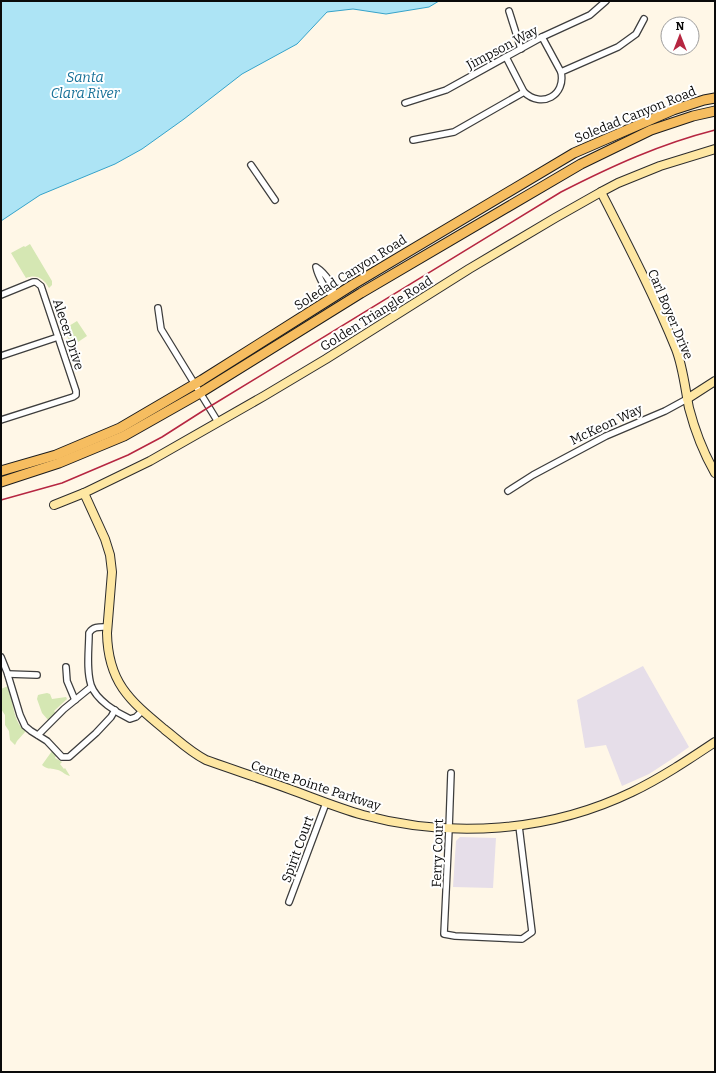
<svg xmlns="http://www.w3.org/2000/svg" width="716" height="1073" font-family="Bitter,serif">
  <rect width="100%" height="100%" fill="#fff7e7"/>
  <g fill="#e6dee9">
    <polygon points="643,666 689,747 675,757 649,774 622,786 606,745 585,748 577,700"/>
    <polygon points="460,837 496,838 493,888 453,887 456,841"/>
  </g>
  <g fill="#d5e7b3">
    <path d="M30 244 52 281V285L49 288C44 278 36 274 26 278L11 253 24 246 25 247Z"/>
    <polygon points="77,321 87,336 72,346 68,338 64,329"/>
    <path d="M8 686C9 690 10 694 11 698 14 710 15 723 25 731V732L17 741 15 745 10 740 9 731 5 725V715L1 709V689Z"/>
    <path d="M47 693 50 694 52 699 66 697 67 699 54 711 56 713 48 720 42 713 37 699 38 695C40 694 44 694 47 693Z"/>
    <path d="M52 751 56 756 55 758 62 762 60 764 64 769 65 768 70 776C65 775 62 771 58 770 52 768 47 770 42 765Z"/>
  </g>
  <polygon fill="#ade4f5" stroke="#36a3ca" points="1,1 439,1 429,7 386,14 353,9 327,12 297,44 242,74 184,119 142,149 115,164 40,195 1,221"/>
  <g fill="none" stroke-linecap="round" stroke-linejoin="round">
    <g stroke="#3d3d3d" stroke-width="8">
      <g id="street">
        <polyline points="509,11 521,49"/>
        <polyline points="542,37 561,72"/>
        <polyline points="506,57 524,92"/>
        <polyline points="405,103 446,90 542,37 590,15 606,1"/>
        <path d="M413 140 454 132 524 92C542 109 566 95 561 72L618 47 636 34 644 19"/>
        <polyline points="251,165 275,200"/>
        <path d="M316 267C325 273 335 286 334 297 326 292 318 276 316 267Z"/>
        <polyline points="1,295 33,282 36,282 41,286 76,391 76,395 73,397 1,420"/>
        <polyline points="158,308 161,329 218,422"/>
        <polyline points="1,356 58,337"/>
        <polyline points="508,491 533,475 606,436 665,411 687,399"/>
        <path d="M107 627C100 627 93 626 89 633 89 650 86 669 91 685 96 700 117 713 130 719L136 717 142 711"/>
        <polyline points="1,657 7,672 20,715 25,726 31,731 47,741 62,757 69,757 96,733 111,717 115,710"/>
        <polyline points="66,667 67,681 75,700"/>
        <polyline points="8,674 37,675"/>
        <polyline points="38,735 64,709 91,687"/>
        <polyline points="451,773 449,829 444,934 455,936 522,939 532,932 519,826"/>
        <polyline points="289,902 326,803"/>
      </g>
    </g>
    <g stroke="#2c2c2c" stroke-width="10">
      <g id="secondary">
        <path d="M601 192C627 243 654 295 676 349 683 367 685 388 689 408 695 431 703 452 715 473"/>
        <polyline points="687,399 715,381"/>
        <path d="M84 493 105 539 110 555 112 572 107 633C108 682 129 700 164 729 178 740 190 752 206 760 234 770 262 779 289 789 314 798 338 808 363 815 452 839 549 832 632 792 661 778 688 760 715 742"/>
        <polyline points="54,505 84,493 150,461 264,396 326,359 469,269 555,218 601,192 618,183 660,166 715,149"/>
      </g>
    </g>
    <g stroke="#1b1b1b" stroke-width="11">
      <g id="primary">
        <polyline points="1,471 56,455 120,428 202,380 354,284 574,153 673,110 704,100 715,98"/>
        <polyline points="1,482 59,463 124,436 200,393 361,293 581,164 651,130 693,116 715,111"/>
      </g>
    </g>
    <use href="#street" stroke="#fff" stroke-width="5.5"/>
    <use href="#secondary" stroke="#fee7a3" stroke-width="8"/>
    <use href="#primary" stroke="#f6bd60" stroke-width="9"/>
    <path stroke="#b62641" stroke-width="1.5" d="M1 500 62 483 128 455 162 437 209 407 561 192C612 166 660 144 715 130"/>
  </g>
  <g text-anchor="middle" stroke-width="4" stroke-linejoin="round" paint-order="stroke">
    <g font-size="13" fill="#0a0a0a" stroke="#fff">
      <text transform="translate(502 47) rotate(-28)" y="5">Jimpson Way</text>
      <text transform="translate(635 114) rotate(-22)" y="5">Soledad Canyon Road</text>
      <text transform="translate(350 272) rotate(-32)" y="5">Soledad Canyon Road</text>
      <text transform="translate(376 313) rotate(-32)" y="5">Golden Triangle Road</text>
      <text transform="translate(671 314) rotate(67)" y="5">Carl Boyer Drive</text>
      <text transform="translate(69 334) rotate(72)" y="5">Alecer Drive</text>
      <text transform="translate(606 424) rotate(-25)" y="5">McKeon Way</text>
      <text transform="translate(316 785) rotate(18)" y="5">Centre Pointe Parkway</text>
      <text transform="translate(297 849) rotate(-70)" y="5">Spirit Court</text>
      <text transform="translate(437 853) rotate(-88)" y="5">Ferry Court</text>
    </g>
    <g font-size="14" font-style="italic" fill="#177198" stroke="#fff">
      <text x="85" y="82">Santa<tspan x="85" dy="16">Clara River</tspan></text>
    </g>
  </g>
  <rect width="716" height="1073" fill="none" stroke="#0a0a0a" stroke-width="4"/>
  <g transform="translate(680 36)"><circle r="19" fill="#ffffff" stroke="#9d9d9d"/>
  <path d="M0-3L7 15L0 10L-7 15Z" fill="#b62641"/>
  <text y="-6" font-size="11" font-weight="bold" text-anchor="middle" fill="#0a0a0a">N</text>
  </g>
</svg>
